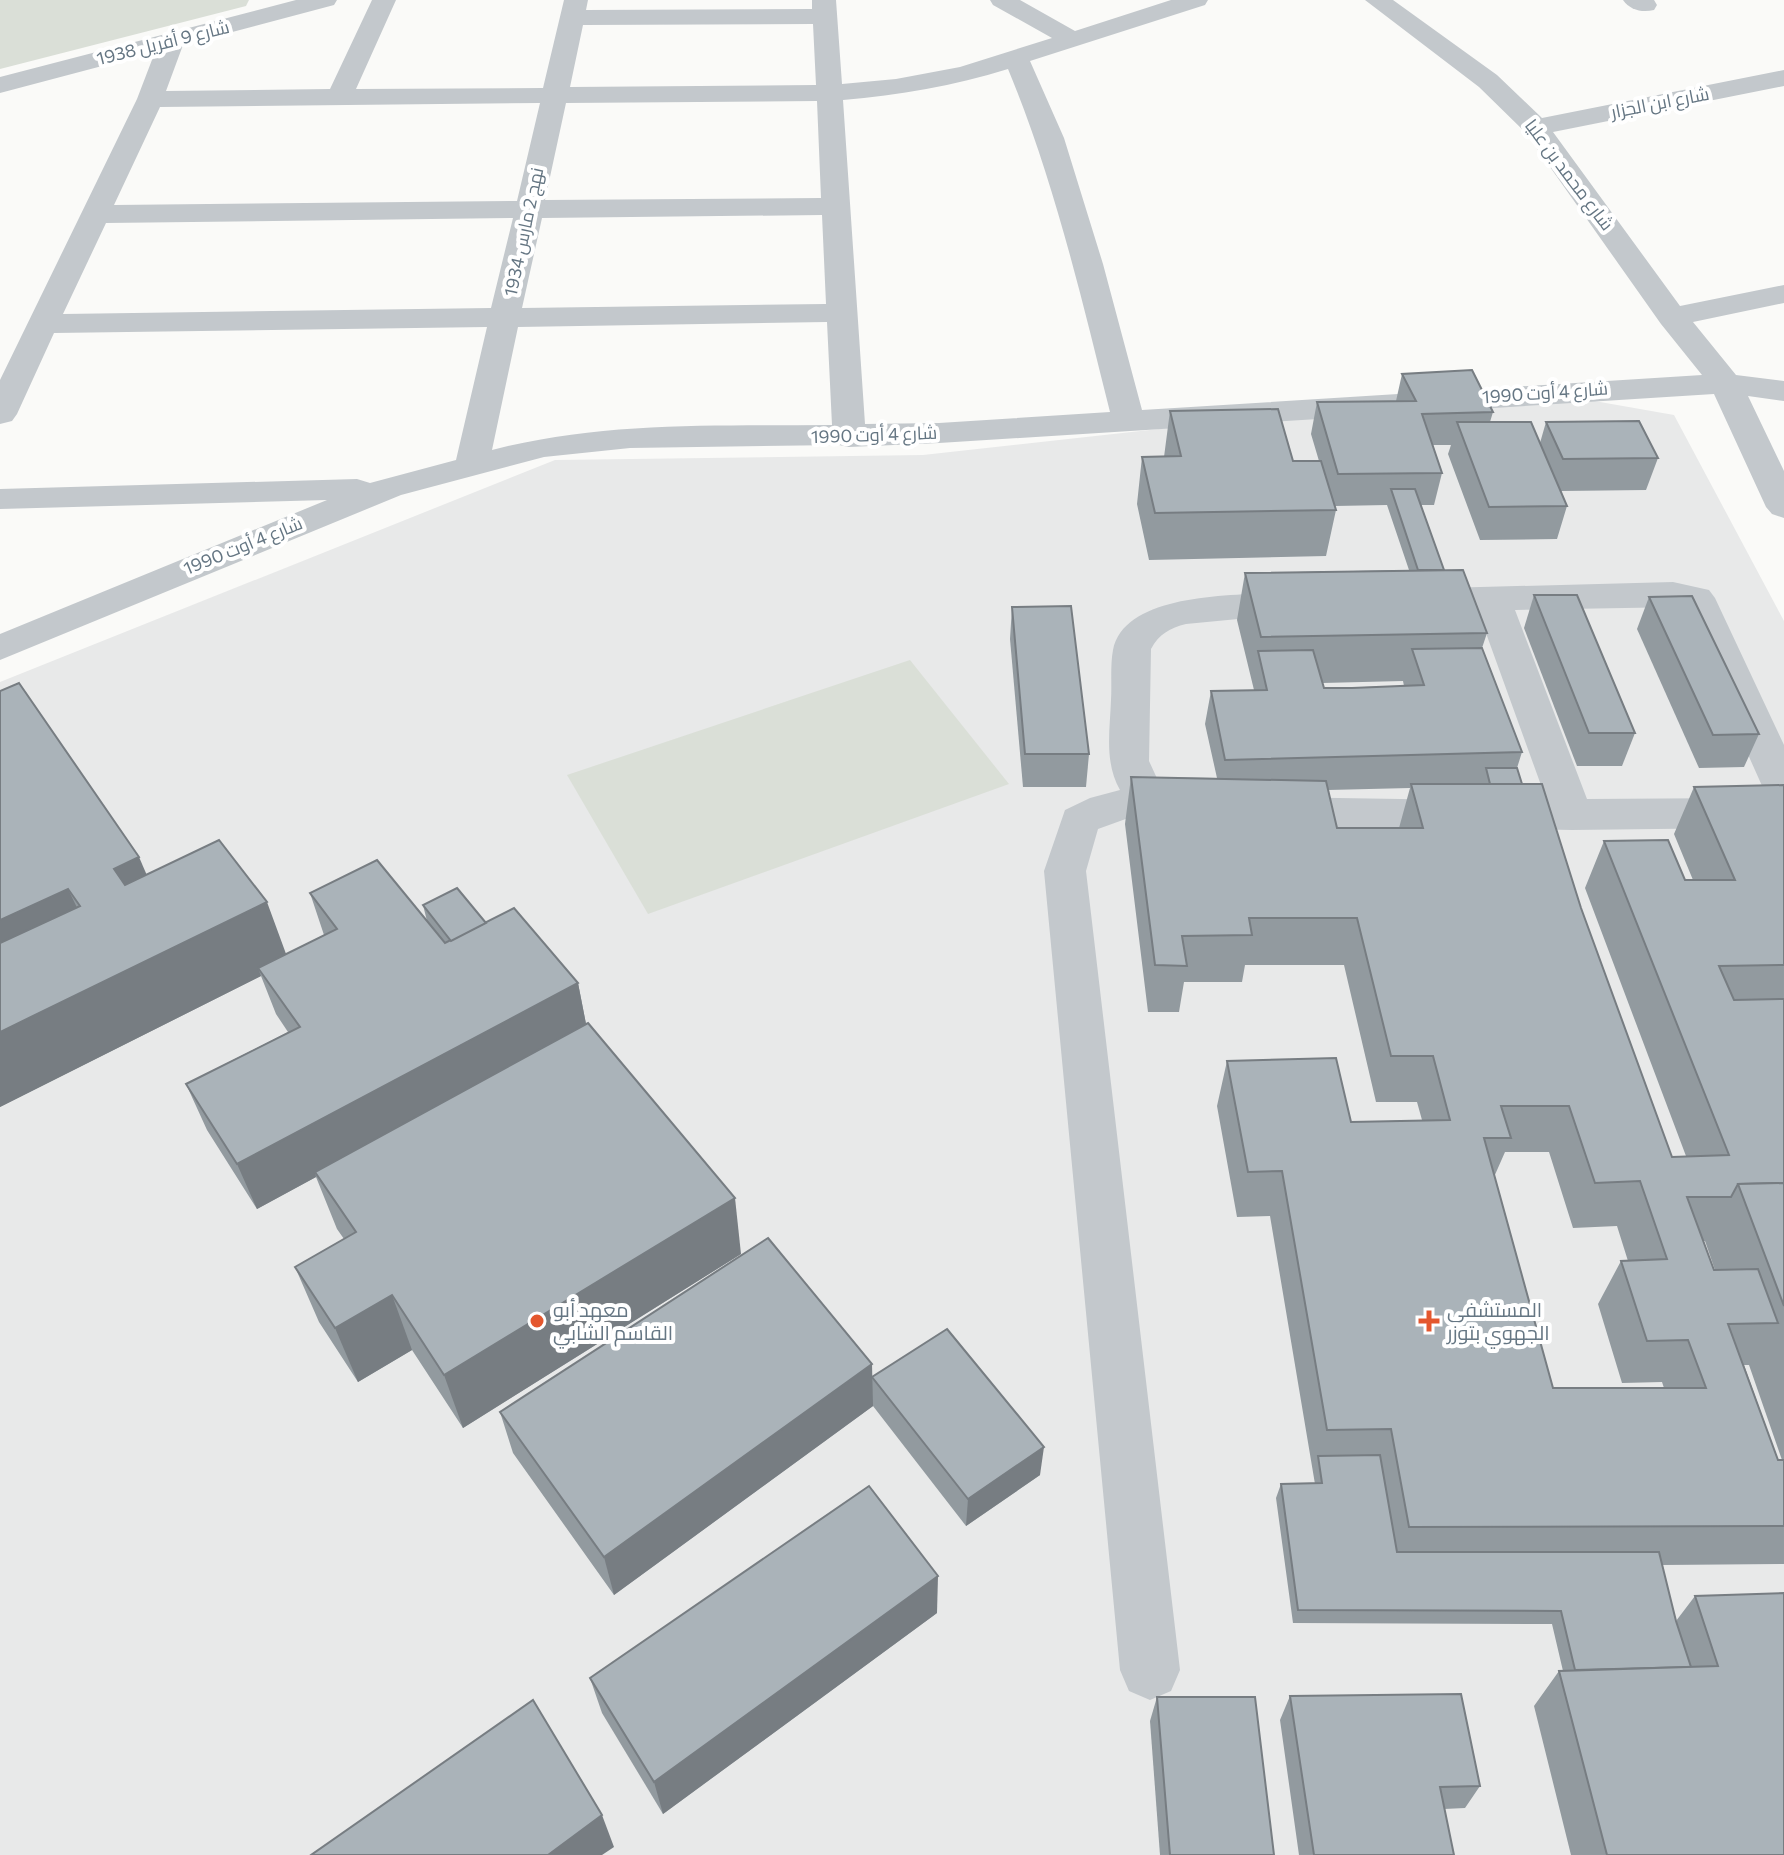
<svg xmlns="http://www.w3.org/2000/svg" width="1784" height="1855" font-family="Commissioner,Cairo,sans-serif">
  <rect width="100%" height="100%" fill="#fafaf8"/>
  <polygon fill="#e8e9e9" points="1566,396 1674,415 1784,621 1784,1855 0,1855 0,682 555,460 923,455 1395,403"/>
  <g fill="#dadfd7">
    <polygon points="0,0 249,0 246,6 0,69"/>
    <polygon points="910,660 1009,784 648,914 567,775"/>
  </g>
  <g fill="none" stroke-linecap="round" stroke-linejoin="round">
    <g fill="#c3c8cc" fill-rule="evenodd">
      <path d="M296 0H337L334 5 183 45 166 91 330 89 372 0H396L356 89 543 88 564 0H588L586 10 812 9V0H836L842 84 896 79 960 67 1052 38 993 5 990 0H1020L1075 31 1171 0H1208L1205 5 1030 61 1064 138 1103 264 1142 410 1702 375 1661 324 1526 133 1479 87 1365 0H1393L1497 75 1542 118 1784 70V86L1553 132 1680 306 1784 285V303L1693 322 1736 375 1784 381V401L1748 396 1784 471V518L1772 514 1766 507 1714 394 939 443 849 447 839 445 630 448 544 457 401 495 0 660V634L327 500 0 509V489L357 479 370 483 456 460 487 327 54 333 17 414 12 421 0 424V380L137 99 155 52 0 93V77ZM813 24 816 85 570 87 583 25ZM1008 69C1054 180 1081 296 1110 412L939 423 865 424 843 100C899 95 954 86 1008 69ZM817 101 821 198 545 200 566 103ZM540 103 517 201 114 205 160 107ZM822 215 826 304 522 308 542 218ZM513 218 491 308 63 314 106 223ZM827 322 832 425C718 426 603 421 492 450L518 327Z"/>
      <path d="M1623 0H1654L1657 5 1654 10C1642 13 1630 10 1623 0Z"/>
      <polygon points="1673,582 1709,590 1715,598 1784,745 1784,802 1769,798 1763,788 1682,607 1515,610 1587,799 1742,798 1757,803 1763,813 1757,823 1742,828 1572,830 1521,829 1506,824 1500,814 1506,804 1521,799 1546,799 1478,611 1444,612 1431,608 1425,600 1431,592 1444,588"/>
      <path d="M1300 592 1313 596 1319 604 1313 612 1186 624C1170 628 1159 634 1151 649L1149 761 1161 787 1186 795 1192 805 1186 815 1171 819 1145 812 1098 829 1086 871 1180 1670 1171 1691 1150 1700 1129 1691 1120 1670 1044 871 1065 810 1090 798 1120 790C1104 762 1110 730 1111 700 1112 684 1110 666 1113 650 1126 588 1250 596 1300 592Z"/>
      <polygon points="1275,797 1463,800 1478,805 1484,815 1478,825 1463,830 1275,827 1260,822 1254,812 1260,802"/>
    </g>
  </g>
  <g fill="#929a9f" fill-rule="evenodd">
    <path d="M1402 374 1493 412 1490 422 1540 443 1546 422 1658 458 1646 490 1561 491 1567 506 1557 539 1480 540 1448 454 1451 445H1433L1442 473 1434 505H1421L1444 570 1487 633 1482 648 1522 752 1517 768 1522 784 1581 908 1672 1157 1686 1156 1585 888 1604 841 1685 880H1693L1674 834 1694 787 1784 785V1564L1662 1565 1676 1621 1695 1596 1784 1855H1571L1534 1706 1559 1671H1563L1552 1624 1293 1623 1276 1498 1281 1484H1315L1270 1216 1237 1217 1217 1106 1227 1061 1351 1122 1422 1120 1417 1102H1376L1344 965H1245L1242 982H1184L1179 1012H1148L1125 824 1131 777 1217 778 1205 724 1211 691 1254 690 1237 620 1245 573 1409 570 1387 505 1335 506 1336 510 1326 556 1149 560 1137 504 1142 457H1164L1170 411 1293 461H1319L1311 434 1317 402 1396 401ZM1403 681 1404 686 1324 688 1322 683ZM1410 788 1399 828H1337L1328 790ZM1505 1152H1549L1573 1228 1617 1226 1628 1261H1621L1598 1304 1622 1383 1662 1382 1664 1388H1553L1494 1177ZM1703 1241H1705L1715 1270H1714ZM1744 1365H1749L1782 1460H1778Z"/>
    <polygon points="1534,595 1635,733 1622,766 1577,766 1524,628"/>
    <polygon points="1649,597 1759,734 1744,767 1699,768 1637,629"/>
    <polygon points="1012,607 1089,754 1086,787 1023,787 1010,639"/>
    <polygon points="0,691 146,875 286,954 324,935 310,893 427,921 423,905 486,923 578,983 586,1024 741,1254 463,1428 412,1350 358,1382 319,1322 295,1267 344,1239 337,1229 316,1177 257,1209 207,1130 186,1084 288,1032 276,1014 261,976 0,1107"/>
    <polygon points="872,1377 1040,1475 966,1526 873,1406 614,1595 513,1453 500,1412"/>
    <polygon points="937,1613 663,1814 602,1713 590,1678"/>
    <polygon points="1290,1696 1480,1786 1465,1808 1444,1809 1454,1855 1299,1855 1280,1720"/>
    <polygon points="1157,1697 1274,1855 1160,1855 1150,1721"/>
  </g>
  <g fill="#777d82">
    <polygon points="139,857 165,917 141,928 114,869"/>
    <polygon points="68,889 97,949 0,950 0,920"/>
    <polygon points="267,902 289,962 258,968 261,976 0,1107 0,1032"/>
    <polygon points="578,983 587,1029 315,1172 316,1177 257,1209 237,1164"/>
    <polygon points="735,1198 741,1254 463,1428 444,1375"/>
    <polygon points="392,1295 412,1350 358,1382 335,1328"/>
    <polygon points="872,1364 873,1406 614,1595 604,1557"/>
    <polygon points="1044,1447 1040,1475 966,1526 968,1499"/>
    <polygon points="938,1576 937,1613 663,1814 654,1782"/>
    <polygon points="602,1815 614,1847 602,1855 548,1855"/>
  </g>
  <g fill="#aab3b9" stroke="#777d82" stroke-width="2" fill-rule="evenodd">
    <polygon points="1472,370 1493,412 1422,414 1442,473 1338,474 1317,402 1416,401 1402,374"/>
    <polygon points="1278,409 1293,461 1321,461 1336,510 1155,513 1142,457 1181,456 1170,411"/>
    <polygon points="1639,421 1658,458 1563,459 1546,422"/>
    <polygon points="1457,422 1531,422 1567,506 1489,507"/>
    <polygon points="1391,489 1415,489 1444,570 1418,570"/>
    <polygon points="1463,570 1487,633 1261,637 1245,573"/>
    <polygon points="1534,595 1577,595 1635,733 1589,733"/>
    <polygon points="1692,596 1759,734 1713,735 1649,597"/>
    <polygon points="1071,606 1089,754 1025,754 1012,607"/>
    <polygon points="1482,648 1522,752 1225,760 1211,691 1267,690 1258,651 1313,650 1324,688 1352,688 1424,685 1412,649"/>
    <polygon points="19,683 139,857 114,869 125,885 219,840 267,902 0,1032 0,943 80,906 68,889 0,920 0,691"/>
    <polygon points="1486,768 1517,768 1522,784 1490,784"/>
    <path d="M1131 777 1326 781 1337 828H1423L1411 784H1542L1581 908 1672 1157 1729 1155 1604 841 1668 840 1685 880H1735L1694 787 1784 785V965L1719 966 1734 1000 1784 999V1183L1738 1184 1731 1197H1687L1714 1270 1758 1269 1778 1323 1728 1324 1778 1460H1784V1526L1409 1527 1391 1429 1327 1430 1282 1171 1248 1172 1227 1061 1336 1058 1351 1122 1450 1120 1433 1056H1391L1357 918H1249L1252 935 1182 936 1187 966 1155 965ZM1501 1106H1569L1595 1183 1640 1181 1667 1259 1621 1261 1647 1341 1688 1340 1706 1388H1553L1484 1138H1511Z"/>
    <polygon points="377,860 445,943 514,908 578,983 237,1164 186,1084 300,1027 258,968 337,929 310,893"/>
    <polygon points="457,888 486,923 451,941 423,905"/>
    <polygon points="588,1023 735,1198 444,1375 392,1295 335,1328 295,1267 356,1232 315,1172"/>
    <polygon points="1784,1183 1784,1306 1738,1184"/>
    <polygon points="768,1238 872,1364 604,1557 500,1412"/>
    <polygon points="947,1329 1044,1447 968,1499 872,1377"/>
    <polygon points="1380,1455 1397,1552 1659,1552 1676,1621 1691,1667 1575,1670 1561,1611 1298,1610 1281,1484 1322,1483 1318,1456"/>
    <polygon points="869,1486 938,1576 654,1782 590,1678"/>
    <polygon points="1784,1593 1784,1855 1607,1855 1559,1671 1718,1666 1695,1596"/>
    <polygon points="1461,1694 1480,1786 1440,1787 1454,1855 1314,1855 1290,1696"/>
    <polygon points="1157,1697 1255,1697 1274,1855 1170,1855"/>
    <polygon points="533,1700 602,1815 548,1855 311,1855"/>
  </g>
  <g fill="#e4572e" stroke="#fff" stroke-width="3">
    <circle cx="537" cy="1321" r="8"/>
    <path d="M1425 1309h8v8h8v8h-8v8h-8v-8h-8v-8h8z"/>
  </g>
  <g text-anchor="middle" stroke-width="8" stroke-linejoin="round" paint-order="stroke">
    <g font-size="18" fill="#657683" stroke="#fff">
      <text transform="translate(163 43) rotate(-14)" y="6">شارع 9 أفريل 1938</text>
      <text transform="translate(1660 103) rotate(-11)" y="6">شارع ابن الجزار</text>
      <text transform="translate(1569 175) rotate(53)" y="6">شارع محمد بن عليا</text>
      <text transform="translate(524 232) rotate(-78)" y="6">نهج 2 مارس 1934</text>
      <text transform="translate(1545 393) rotate(-4)" y="6">شارع 4 أوت 1990</text>
      <text transform="translate(874 435) rotate(-2)" y="6">شارع 4 أوت 1990</text>
      <text transform="translate(243 546) rotate(-22)" y="6">شارع 4 أوت 1990</text>
    </g>
    <g font-size="20" fill="#657683" stroke="#fff" text-anchor="start">
      <text x="553" y="1317">معهد أبو<tspan x="553" dy="23">القاسم الشابي</tspan></text>
      <text x="1447" y="1317">المستشفى<tspan x="1447" dy="23">الجهوي بتوزر</tspan></text>
    </g>
  </g>
</svg>
